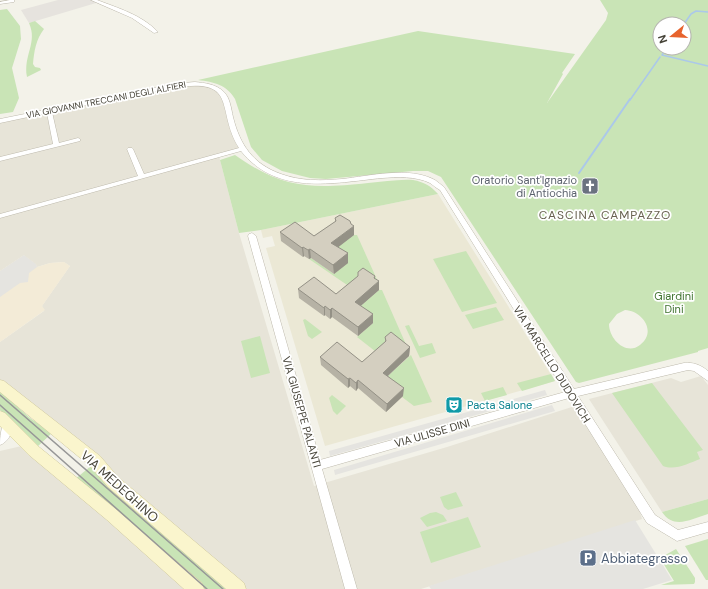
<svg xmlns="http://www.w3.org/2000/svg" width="708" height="589" font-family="'DM Sans',sans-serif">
  <rect width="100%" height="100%" fill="#f3f2e9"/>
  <g fill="#e7e4d8">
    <polygon points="200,84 220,91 243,149 219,156 239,233 314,486 447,447 578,405 635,496 642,519 421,589 238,589 0,385 0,342 44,311 42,306 70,266 64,262 50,263 37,267 24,255 0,271 0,121 176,85"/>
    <polygon points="701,376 708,385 708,499 662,512 589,399 671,378 681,382"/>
    <polygon points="26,445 192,589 0,589 0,451"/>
  </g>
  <polygon fill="#f3ebd7" points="24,255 36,264 37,267 50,263 64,262 70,266 42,306 45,310 0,342 0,271"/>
  <polygon fill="#e6e3de" points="58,0 90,0 96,3 29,23 21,10"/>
  <polygon fill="#ebe8d5" points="438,194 555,381 325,446 266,248 275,246 272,236 263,238 261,230"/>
  <g fill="#c9e4b6" fill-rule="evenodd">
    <path d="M600 0H708V348L698 351V352L579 383 576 382 441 177 428 171H413L326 179 310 178 282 171 262 160 251 147 235 99C227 85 214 82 198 80L418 31 575 54 562 73 563 74 547 103 606 20 608 13ZM660 24H684V48H660ZM625 310C643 311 657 332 640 345 626 356 609 339 609 324L617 314Z"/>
    <polygon points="7,9 20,26 21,39 12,68 19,98 13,112 0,114 0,10"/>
    <path d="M35 21 44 29C36 39 34 52 33 64L35 67 40 68 41 70 27 77C23 55 38 43 29 23Z"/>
    <path d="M235 155C283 189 311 189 368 183 383 182 398 179 413 180 424 182 431 186 438 194L261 230 239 233 220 160Z"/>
    <polygon points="354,235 357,235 379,284 353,289 309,259 311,258 334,274 340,269 331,252"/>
    <polygon points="466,251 497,303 462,312 433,259"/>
    <polygon points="379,290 382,290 408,349 380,355 357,337 373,323 355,311"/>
    <polygon points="496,307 504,320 473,329 465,315"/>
    <polygon points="305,319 322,332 312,339 308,336 303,320"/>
    <polygon points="409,325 419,346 432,343 436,353 420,358 405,326"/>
    <polygon points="260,336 270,373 251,378 241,341"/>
    <polygon points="411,355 432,402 414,406 402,397 403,396 382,381"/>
    <polygon points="551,374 555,381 522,391 517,383"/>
    <path d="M652 383 703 450 697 452 700 459C689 463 675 471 663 466L612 393Z"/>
    <polygon points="503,387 507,395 485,401 481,393"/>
    <polygon points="0,391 30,418 52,433 37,447 23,431 0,410"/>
    <polygon points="332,395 346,406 337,415 333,411 329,398"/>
    <polygon points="91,466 228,589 201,589 74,480"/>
    <polygon points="456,492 463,506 448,510 444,507 440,497"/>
    <path d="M708 499V514C691 519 674 530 662 512Z"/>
    <polygon points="436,512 443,515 447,521 427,527 420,518 430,513"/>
    <polygon points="468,517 481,547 431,563 420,532"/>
    <polygon points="708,539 708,580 706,580 685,546"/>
    <polygon points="676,549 695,578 695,582 694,584 661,585 674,581 660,558"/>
  </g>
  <g fill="#e5e4e0">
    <polygon points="24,255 36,264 37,267 29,273 28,282 20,283 0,297 0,271"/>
    <polygon points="545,390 547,395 330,456 329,451"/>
    <polygon points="552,405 555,411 335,475 334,470"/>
    <polygon points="635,520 672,580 643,589 431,589 429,586"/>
  </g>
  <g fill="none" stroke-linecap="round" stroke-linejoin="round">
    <g stroke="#abc8ea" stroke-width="1.5">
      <polyline points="684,24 691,14 696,11 708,12"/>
      <polyline points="667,48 662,55 708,66"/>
      <polyline points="630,100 660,57"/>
    </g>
    <polyline stroke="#abc8ea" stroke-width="2" points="579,173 630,99"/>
    <g stroke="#bebaad" stroke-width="1">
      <g id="street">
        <polygon points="10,0 14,0 14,2 0,4 0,2"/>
        <path d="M91 0H97C118 8 142 15 158 32L154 33 132 18Z"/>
        <path d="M195 82C205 83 216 84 224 92 230 98 231 108 233 117 240 145 253 164 281 174 300 181 321 181 342 179 369 176 409 166 435 180 438 182 441 185 444 187L574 389 684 363C693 362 701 365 708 371V381L694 371 688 370 578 396 655 515 678 530 708 522V532L677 541 647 523 569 398 322 469 357 589H345L248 236 249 234 252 233 256 236 320 460 565 392 440 190C436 188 433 185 430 183 416 176 397 177 382 178 333 183 277 196 241 151L0 218V214L138 176 127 149 128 148H132L133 149 144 174 239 148C215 110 240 77 173 88L52 112 59 143 78 138 80 139V141L0 161V157L53 144 47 113 0 123V119L173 84Z"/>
        <path d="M8 419 11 420C15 429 9 442 0 445 0 436 1 428 5 420Z"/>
      </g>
    </g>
    <g stroke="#cfc89d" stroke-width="1">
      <g id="secondary">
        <polygon points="0,380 4,381 100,456 118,477 244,583 246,589 226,589 108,487 90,466 0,392"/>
        <polygon points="0,411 5,413 39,447 117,510 202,583 204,589 184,589 107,520 29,455 0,426"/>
      </g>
    </g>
    <use href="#street" fill="#fff" fill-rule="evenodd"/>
    <use href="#secondary" fill="#faf5cd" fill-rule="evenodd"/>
    <g stroke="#979797" stroke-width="1.5">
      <polyline points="0,395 223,589"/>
      <polyline points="0,405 207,589"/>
    </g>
  </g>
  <g fill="#b6b2a5">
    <polygon points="335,218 354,235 338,247 348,253 348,263 334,274 311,258 309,259 304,256 303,257 281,241 280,232 314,236 335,222"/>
    <polygon points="358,272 375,276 375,278 379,290 360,306 373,314 373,323 358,336 332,317 330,319 325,315 324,316 299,298 298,289 336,294 358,276"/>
    <polygon points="385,337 410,347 409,356 388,376 403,396 386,412 358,388 356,391 350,386 348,388 321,365 320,357 362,362 385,342"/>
  </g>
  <g fill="#949186">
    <polygon points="354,226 354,235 332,252 331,243"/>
    <polygon points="303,247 304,256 303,257 302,248"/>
    <polygon points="310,249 311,258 309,259 308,250"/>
    <polygon points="348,253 348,263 334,274 333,265"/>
    <polygon points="375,276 375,285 379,281 379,290 355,311 355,302"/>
    <polygon points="325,306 325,315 324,316 324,308"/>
    <polygon points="332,308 332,317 330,319 330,310"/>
    <polygon points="373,314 373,323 358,336 358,327"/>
    <polygon points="410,347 409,356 382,381 383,373"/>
    <polygon points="350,378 350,386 348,388 348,379"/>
    <polygon points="358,380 358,388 356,391 356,383"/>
    <polygon points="404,388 403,396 386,412 387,404"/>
  </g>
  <g fill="#d4cfc0" stroke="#949186">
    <polygon points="340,215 350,221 351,224 354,226 331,243 348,253 333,265 310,249 308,250 303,247 302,248 280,232 295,222 314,236 336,221 335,218"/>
    <polygon points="363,268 375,276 374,278 379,281 355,302 373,314 358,327 332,308 330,310 325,306 324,308 298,289 314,277 336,294 358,276 358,272"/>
    <polygon points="391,332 410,347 383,373 404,388 387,404 358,380 356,383 350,378 348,379 320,357 337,342 362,362 386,341 385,337"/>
  </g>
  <defs>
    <g id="church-square" transform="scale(0.9)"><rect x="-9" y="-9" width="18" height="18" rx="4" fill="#6b7280" stroke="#fff"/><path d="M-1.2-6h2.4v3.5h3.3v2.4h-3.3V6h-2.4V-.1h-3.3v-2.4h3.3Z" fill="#fff"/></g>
    <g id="theatre-square" transform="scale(0.9)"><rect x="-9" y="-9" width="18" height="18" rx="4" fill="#0f9aa8" stroke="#fff"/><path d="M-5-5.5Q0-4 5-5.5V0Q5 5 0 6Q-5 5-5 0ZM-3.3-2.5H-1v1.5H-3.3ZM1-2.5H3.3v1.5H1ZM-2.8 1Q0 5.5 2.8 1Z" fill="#fff"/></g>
    <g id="parking-square" transform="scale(0.9)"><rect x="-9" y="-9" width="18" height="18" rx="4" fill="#5c6f8a" stroke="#fff"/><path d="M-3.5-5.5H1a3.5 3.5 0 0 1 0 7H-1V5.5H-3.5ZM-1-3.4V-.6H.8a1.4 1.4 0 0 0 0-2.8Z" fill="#fff"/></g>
  </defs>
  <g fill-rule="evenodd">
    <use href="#church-square" x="590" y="186"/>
    <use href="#theatre-square" x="454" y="405"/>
    <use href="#parking-square" x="588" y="558"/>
  </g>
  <g text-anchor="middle" stroke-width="3.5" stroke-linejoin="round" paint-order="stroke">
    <g font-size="9" fill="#464338" stroke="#fff">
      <text transform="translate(106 100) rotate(-11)" y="3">VIA GIOVANNI TRECCANI DEGLI ALFIERI</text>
    </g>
    <g font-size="11" fill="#5b616d" stroke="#fff" text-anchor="end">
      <text x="577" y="184">Oratorio Sant'Ignazio<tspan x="577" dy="13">di Antiochia</tspan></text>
    </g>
    <g font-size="11" fill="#407330" stroke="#fff">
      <text x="674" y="300">Giardini<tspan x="674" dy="13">Dini</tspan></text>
    </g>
    <g font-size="11" fill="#464338" stroke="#fff">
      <text transform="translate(552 364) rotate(58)" y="4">VIA MARCELLO DUDOVICH</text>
      <text transform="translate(302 412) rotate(74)" y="4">VIA GIUSEPPE PALANTI</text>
      <text transform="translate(432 433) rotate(-16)" y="4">VIA ULISSE DINI</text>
    </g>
    <g font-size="11" fill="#0d838f" stroke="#fff" text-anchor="start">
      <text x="467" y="409">Pacta Salone</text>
    </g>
    <g font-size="12" letter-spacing="1" fill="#686250" stroke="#fff">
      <text x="605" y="219">CASCINA CAMPAZZO</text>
    </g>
    <g font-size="13" fill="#464338" stroke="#fff">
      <text transform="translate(120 486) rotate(42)" y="5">VIA MEDEGHINO</text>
    </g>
    <g font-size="13" fill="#4e5e75" stroke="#fff" text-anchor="start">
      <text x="601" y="563">Abbiategrasso</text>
    </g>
  </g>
  <g transform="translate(672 36) rotate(252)"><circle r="19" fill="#ffffff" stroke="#b5b4af"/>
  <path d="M0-3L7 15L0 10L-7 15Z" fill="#e7632d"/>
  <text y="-6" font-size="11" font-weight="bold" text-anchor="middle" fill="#464338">N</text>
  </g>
</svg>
